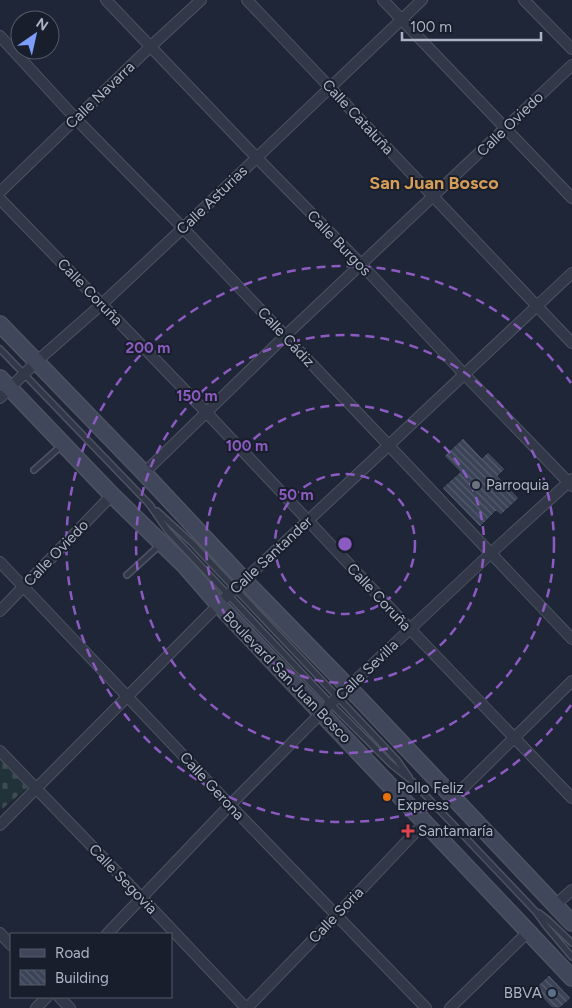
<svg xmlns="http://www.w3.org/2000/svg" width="572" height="1008" font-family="Figtree,sans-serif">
  <defs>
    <pattern id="cemetery-stones" width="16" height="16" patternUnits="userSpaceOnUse" patternTransform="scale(1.25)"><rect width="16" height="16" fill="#213238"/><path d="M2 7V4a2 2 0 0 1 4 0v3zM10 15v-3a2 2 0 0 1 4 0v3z" fill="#3f4d53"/></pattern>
    <pattern id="building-back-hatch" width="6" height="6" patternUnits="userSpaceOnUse" patternTransform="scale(1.25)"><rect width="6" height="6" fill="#3b4357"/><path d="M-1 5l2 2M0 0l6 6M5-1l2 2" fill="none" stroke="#555c6e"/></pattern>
  </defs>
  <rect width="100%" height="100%" fill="#1f2637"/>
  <polygon fill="url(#cemetery-stones)" points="0,759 27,788 2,809 0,806"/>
  <g fill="url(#building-back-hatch)" stroke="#1a202e">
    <polygon points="463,438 482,458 488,452 505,469 498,476 519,498 501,515 496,511 480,527 442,488 460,472 444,456"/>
    <polygon points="549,975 571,998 560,1008 552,1008 534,989"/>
  </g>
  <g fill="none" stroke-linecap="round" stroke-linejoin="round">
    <g stroke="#4d5362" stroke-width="8">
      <g id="lane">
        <polyline points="0,349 151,506"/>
        <polyline points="34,470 61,446"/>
        <polyline points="149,504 168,531 331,704 392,765 412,781 536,912 546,926 572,957"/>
        <polyline points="157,511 192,543 397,760 409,777"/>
        <polyline points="127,575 161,544"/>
        <polyline points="539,913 548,920 572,943"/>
      </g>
    </g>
    <g stroke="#4d5362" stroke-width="12">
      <g id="street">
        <polyline points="106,0 257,158 361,264 464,374 572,486"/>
        <polyline points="247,0 572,343"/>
        <polyline points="383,0 572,198"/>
        <polyline points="524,0 572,49"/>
        <polyline points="0,36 76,119 183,228 572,639"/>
        <polyline points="0,192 150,47 201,0"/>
        <polyline points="0,199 206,412 410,629 572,798"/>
        <polyline points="0,398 36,362 102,304 183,228 422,0"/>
        <polyline points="144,473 285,336 572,65"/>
        <polyline points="0,562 230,805 426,1008"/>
        <polyline points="0,611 112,495"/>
        <polyline points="0,751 142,898 246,1008"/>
        <polyline points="454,797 572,681"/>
        <polyline points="0,825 228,595 388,446 572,273"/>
        <polyline points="555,905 572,890"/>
        <polyline points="0,933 11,945"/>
        <polyline points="107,934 230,805 328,706 491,553 572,479"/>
        <polyline points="59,997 70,1008"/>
        <polyline points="36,1008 47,997"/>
        <polyline points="247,1008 337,915 425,822"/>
        <polyline points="450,1008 528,932"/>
      </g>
    </g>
    <g stroke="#4d5362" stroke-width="18">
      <g id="secondary">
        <polyline points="0,324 144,473 244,580 360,699 572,923"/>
        <polyline points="0,378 112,495 185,566 218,604 572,978"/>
      </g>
    </g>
    <use href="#lane" stroke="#323847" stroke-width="5"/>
    <use href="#street" stroke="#323847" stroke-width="10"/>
    <use href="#secondary" stroke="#40475a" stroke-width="15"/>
  </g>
  <g fill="none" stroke="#8c5bc1" stroke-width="2.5" stroke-dasharray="9 6">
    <circle cx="345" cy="544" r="70"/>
    <circle cx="345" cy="544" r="139"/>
    <circle cx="345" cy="544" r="209"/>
    <path d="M571 705A278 278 0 1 1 571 383"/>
  </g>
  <circle fill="#6b7280" stroke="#181e2b" stroke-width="2" cx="476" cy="485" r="5"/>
  <circle fill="#e8710a" stroke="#181e2b" stroke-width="2" cx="387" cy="797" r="5"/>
  <path fill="#e0444e" stroke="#181e2b" stroke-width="2" d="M405.5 823.5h5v5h5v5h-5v5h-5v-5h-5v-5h5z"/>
  <circle fill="#5c6f8a" stroke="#181e2b" stroke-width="2" cx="552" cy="993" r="5"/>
  <g text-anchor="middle" stroke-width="4" stroke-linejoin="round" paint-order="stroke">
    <g font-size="15" fill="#acb3c4" stroke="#181e2b">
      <text transform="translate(100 95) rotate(-44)" y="5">Calle Navarra</text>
      <text transform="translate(358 117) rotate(47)" y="5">Calle Cataluña</text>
      <text transform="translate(510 124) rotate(-44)" y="5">Calle Oviedo</text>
      <text transform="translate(212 200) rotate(-44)" y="5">Calle Asturias</text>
      <text transform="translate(339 243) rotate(46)" y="5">Calle Burgos</text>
      <text transform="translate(90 292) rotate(46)" y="5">Calle Coruña</text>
      <text transform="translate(286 337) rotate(47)" y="5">Calle Cádiz</text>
      <text transform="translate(56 553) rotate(-46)" y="5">Calle Oviedo</text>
      <text transform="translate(271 555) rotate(-43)" y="5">Calle Santander</text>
      <text transform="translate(379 597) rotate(47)" y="5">Calle Coruña</text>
      <text transform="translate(367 670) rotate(-44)" y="5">Calle Sevilla</text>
      <text transform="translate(287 677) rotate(46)" y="5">Boulevard San Juan Bosco</text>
      <text transform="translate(212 786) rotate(47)" y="5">Calle Gerona</text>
      <text transform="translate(123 879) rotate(46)" y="5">Calle Segovia</text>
      <text transform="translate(336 915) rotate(-46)" y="5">Calle Soria</text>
    </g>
    <g font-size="15" fill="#acb3c4" stroke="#181e2b" text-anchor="start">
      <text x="486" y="490">Parroquia</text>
      <text x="397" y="793">Pollo Feliz<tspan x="397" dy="17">Express</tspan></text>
      <text x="418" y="836">Santamaría</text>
      <text x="542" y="998" text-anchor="end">BBVA</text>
    </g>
    <g font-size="18" font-weight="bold" fill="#d59d57" stroke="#181e2b">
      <text x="434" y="189">San Juan Bosco</text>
    </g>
  </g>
  <circle cx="345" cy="544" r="8" fill="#8c5bc1" stroke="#181e2b" stroke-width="2.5"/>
  <g font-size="15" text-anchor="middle" font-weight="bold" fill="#8c5bc1" stroke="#181e2b" stroke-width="4" stroke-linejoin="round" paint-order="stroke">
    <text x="148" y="353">200 m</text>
    <text x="197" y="401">150 m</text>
    <text x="247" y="451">100 m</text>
    <text x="296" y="500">50 m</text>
  </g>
  <rect x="10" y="933" width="162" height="65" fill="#181e2b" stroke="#535a68"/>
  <rect x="20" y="949" width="25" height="8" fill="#40475a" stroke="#535a68"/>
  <text x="55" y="958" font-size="15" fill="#acb3c4">Road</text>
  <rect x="20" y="970" width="25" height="15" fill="url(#building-back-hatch)" stroke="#535a68"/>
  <text x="55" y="983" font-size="15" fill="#acb3c4">Building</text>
  <g transform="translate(35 35) rotate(34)"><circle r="24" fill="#181e2b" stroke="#535a68"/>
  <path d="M0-4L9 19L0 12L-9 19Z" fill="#7c9dfa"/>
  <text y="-8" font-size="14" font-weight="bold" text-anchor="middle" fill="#acb3c4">N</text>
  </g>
  <path d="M402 32v8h139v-8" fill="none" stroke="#acb3c4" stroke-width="2.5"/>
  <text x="410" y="32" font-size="15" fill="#acb3c4" stroke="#181e2b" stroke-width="4" paint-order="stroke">100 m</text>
</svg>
